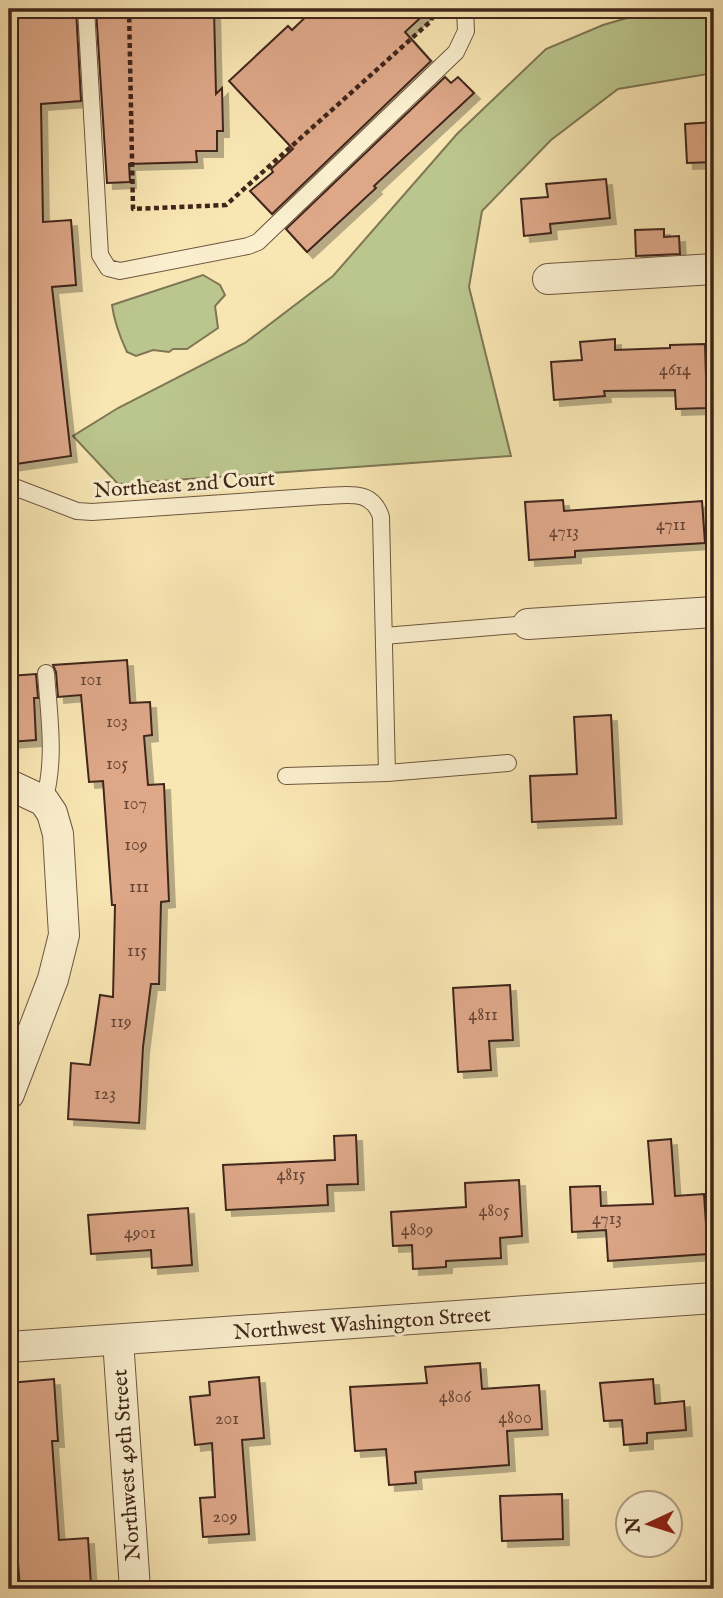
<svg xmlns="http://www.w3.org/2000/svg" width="723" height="1598" font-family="'IM FELL English',serif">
  <defs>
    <filter id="shadow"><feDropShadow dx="6" dy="6" stdDeviation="0" flood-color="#0004"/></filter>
  </defs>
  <rect width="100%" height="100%" fill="#f8e6b3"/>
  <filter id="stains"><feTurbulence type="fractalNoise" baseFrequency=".00286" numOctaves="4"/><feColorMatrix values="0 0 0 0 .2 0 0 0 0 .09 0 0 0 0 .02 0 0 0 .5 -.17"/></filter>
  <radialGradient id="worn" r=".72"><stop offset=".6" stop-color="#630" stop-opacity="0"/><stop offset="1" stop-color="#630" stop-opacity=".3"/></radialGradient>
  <g fill="#bbc68e" stroke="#7e7654" stroke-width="2">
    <polygon points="658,9 714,9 714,73 618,89 551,140 482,211 469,287 511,456 118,484 73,436 118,408 245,343 333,276 457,134 546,49 603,25"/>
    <path d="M203 275 220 285 225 295 215 306 218 328 187 349H173L169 352 153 350 136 356 127 352C120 337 114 321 112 305Z"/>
  </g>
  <g fill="#dda788" stroke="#41261b" stroke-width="2" filter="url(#shadow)">
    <polygon points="53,9 76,9 81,101 41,104 43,222 71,220 76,285 52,287 71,456 9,465 9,48 12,47 14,11"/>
    <polygon points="96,9 214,9 216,94 222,88 223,131 217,131 217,151 196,151 197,162 129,164 130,182 107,183"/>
    <polygon points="314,9 430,9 405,32 431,61 272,214 250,191 273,172 271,169 293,149 229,81 288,26 292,30"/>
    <polygon points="445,77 451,83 458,77 474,93 374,186 376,188 307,252 286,229"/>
    <polygon points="714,122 714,162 687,163 685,124"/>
    <polygon points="606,179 610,218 550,224 551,233 524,236 521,199 548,197 546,184"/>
    <polygon points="664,229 664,237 679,236 680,254 636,256 635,230"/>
    <polygon points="615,339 615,350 670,348 670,345 705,344 707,408 676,409 675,390 604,391 605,396 554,400 551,362 582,360 580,342"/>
    <polygon points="563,500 564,511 702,501 705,543 575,551 575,557 529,560 525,502"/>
    <polygon points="127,660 130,703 150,702 152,735 144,736 148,785 164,784 169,901 161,902 159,984 151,984 143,1047 139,1123 68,1119 71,1063 90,1065 100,995 113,997 115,905 112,905 103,781 89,782 81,695 58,697 56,672 53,665"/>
    <polygon points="36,674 38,698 34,698 36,740 9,742 9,676"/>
    <polygon points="611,715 616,818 532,822 530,776 577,774 574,717"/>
    <polygon points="510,985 513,1040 489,1041 491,1070 458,1072 453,988"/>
    <polygon points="356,1135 358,1184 327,1185 328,1205 226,1210 223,1165 335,1160 334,1136"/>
    <polygon points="671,1139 675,1196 704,1194 708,1254 608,1261 606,1230 572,1232 570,1187 600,1186 601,1206 653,1204 648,1141"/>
    <polygon points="519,1180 522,1236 500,1238 501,1258 446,1261 446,1267 413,1269 412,1245 393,1246 391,1212 466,1207 465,1183"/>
    <polygon points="188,1208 192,1265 152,1268 151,1250 91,1254 88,1215"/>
    <polygon points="480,1363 482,1389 539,1385 542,1429 507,1431 509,1465 415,1472 416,1483 389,1485 386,1449 355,1451 350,1387 427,1383 425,1367"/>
    <polygon points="259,1377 264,1438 242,1440 249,1534 203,1537 200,1498 215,1497 212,1443 195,1445 190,1397 210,1395 209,1382"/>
    <polygon points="54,1379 58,1441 52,1441 59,1540 88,1538 91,1585 20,1589 9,1441 9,1383"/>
    <polygon points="653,1379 655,1404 684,1401 686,1430 647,1433 647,1443 624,1445 622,1420 604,1421 600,1383"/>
    <polygon points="562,1494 563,1539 502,1541 500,1496"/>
  </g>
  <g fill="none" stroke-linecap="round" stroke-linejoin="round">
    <g stroke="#6f5641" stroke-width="18">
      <g id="service">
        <polyline points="86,9 100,255 108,268 120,271 248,246 258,242 456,52 466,31 465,9"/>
        <path d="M9 485 77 511 92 512 324 496C349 495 372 489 381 517L387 773"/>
        <polyline points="384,636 528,624"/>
        <polyline points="286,776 387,773 508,763"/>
        <path d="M44 801C56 760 49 716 46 673"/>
      </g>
    </g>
    <g stroke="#6f5641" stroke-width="32">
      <g id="minor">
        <polyline points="548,279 714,269"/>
        <polyline points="528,624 714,612"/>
        <polyline points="9,787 14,787 44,801 52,813 58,834 64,935 53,979 9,1094"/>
        <polyline points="118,1340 135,1589"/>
        <polyline points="9,1347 714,1298"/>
      </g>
    </g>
    <polyline stroke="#41261b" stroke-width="4.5" stroke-dasharray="5 3.5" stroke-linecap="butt" points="129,9 133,209 226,205 431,21 435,9"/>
    <use href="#service" stroke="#faefce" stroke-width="16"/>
    <use href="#minor" stroke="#faefce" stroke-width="30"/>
  </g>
  <g text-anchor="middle" stroke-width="6" stroke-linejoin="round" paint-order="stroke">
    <g font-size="18" fill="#684636">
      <text x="675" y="375">4614</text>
      <text x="671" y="530">4711</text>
      <text x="564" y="537">4713</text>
      <text x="91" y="685">101</text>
      <text x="117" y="727">103</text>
      <text x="117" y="769">105</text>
      <text x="135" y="809">107</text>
      <text x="136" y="850">109</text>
      <text x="139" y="892">111</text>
      <text x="137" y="956">115</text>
      <text x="483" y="1020">4811</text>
      <text x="121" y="1027">119</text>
      <text x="105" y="1099">123</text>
      <text x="291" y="1180">4815</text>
      <text x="494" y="1216">4805</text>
      <text x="607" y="1224">4713</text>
      <text x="417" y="1235">4809</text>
      <text x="140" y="1238">4901</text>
      <text x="455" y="1402">4806</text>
      <text x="515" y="1423">4800</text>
      <text x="227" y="1424">201</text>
      <text x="225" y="1522">209</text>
    </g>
    <g font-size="21" fill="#41261b" stroke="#faefce">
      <text transform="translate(184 484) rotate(-4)" y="7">Northeast 2nd Court</text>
      <text transform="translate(362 1323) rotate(-4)" y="7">Northwest Washington Street</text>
      <text transform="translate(126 1465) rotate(-94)" y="7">Northwest 49th Street</text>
    </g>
  </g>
  <rect width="723" height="1598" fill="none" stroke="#f8e6b3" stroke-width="35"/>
  <rect x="10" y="10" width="702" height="1577" fill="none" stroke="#41261b" stroke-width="3.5"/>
  <rect x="18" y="18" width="688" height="1563" fill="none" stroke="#41261b" stroke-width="2"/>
  <g transform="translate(649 1524) rotate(266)"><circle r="33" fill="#faefce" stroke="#b09f86" stroke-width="2"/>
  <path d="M0-5L12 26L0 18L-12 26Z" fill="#8f2418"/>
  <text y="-10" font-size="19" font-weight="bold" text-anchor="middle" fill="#41261b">N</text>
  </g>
  <rect width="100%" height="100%" filter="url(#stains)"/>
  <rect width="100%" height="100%" fill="url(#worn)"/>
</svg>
